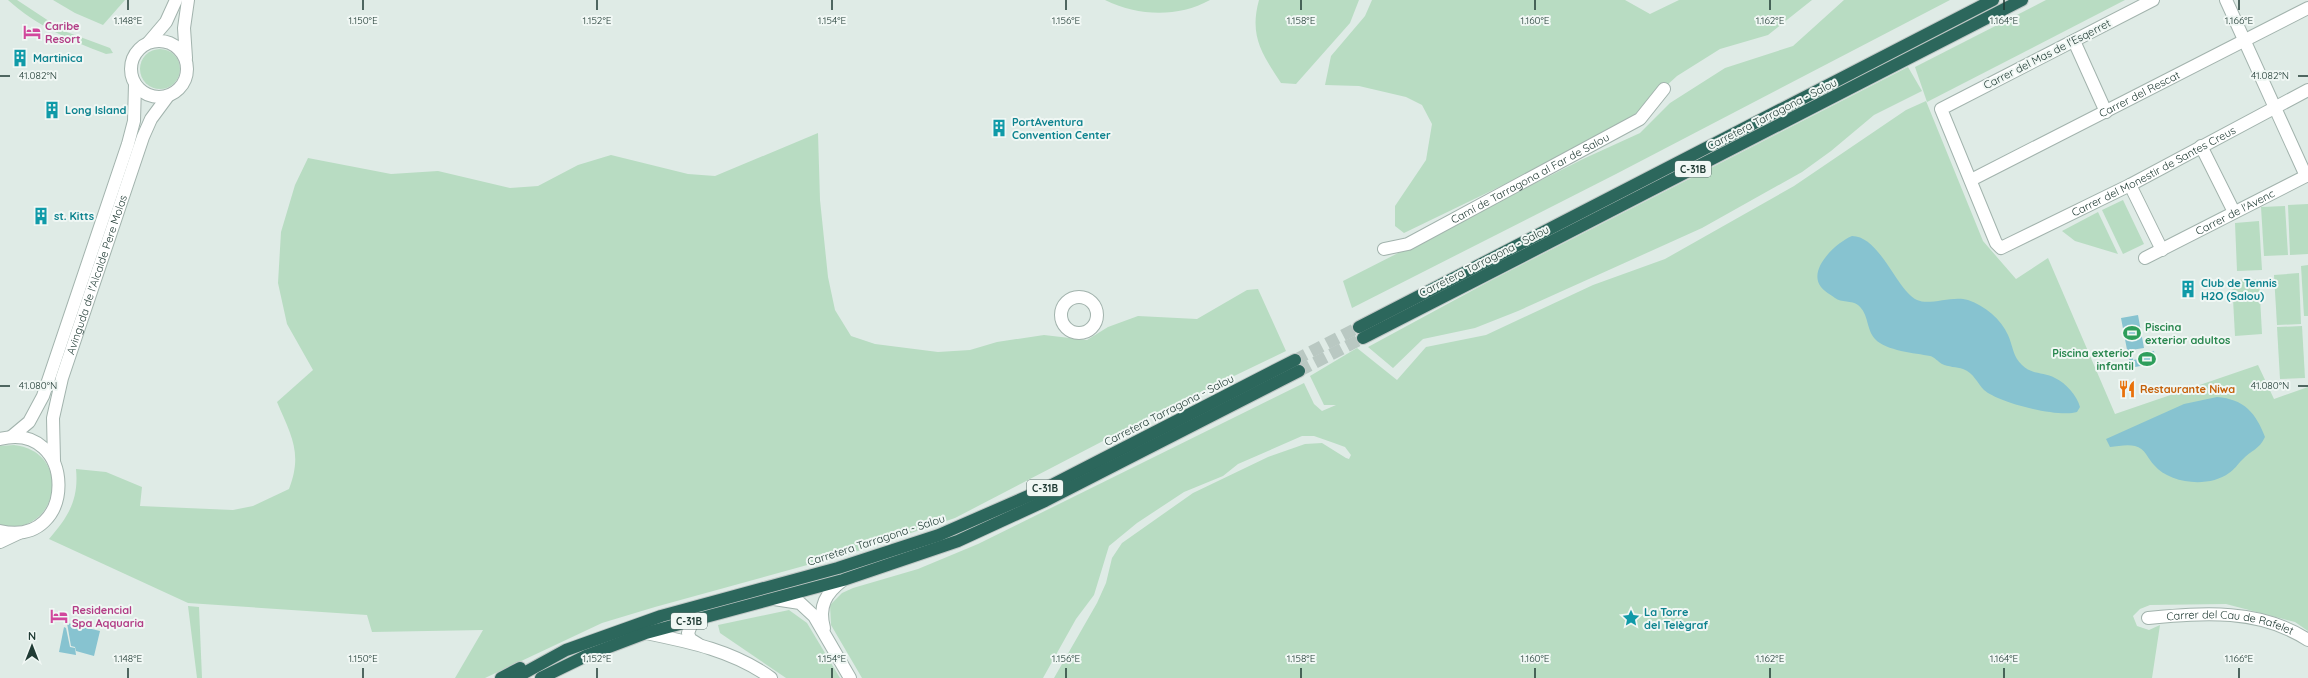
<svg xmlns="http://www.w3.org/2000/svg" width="2308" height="678" font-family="Quicksand,sans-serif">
  <rect width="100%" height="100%" fill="#dfebe6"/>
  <g fill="#b8dcc2">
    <path d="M8 0H17L64 31 110 48 113 53 106 54C69 40 37 26 8 0Z"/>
    <polygon points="53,0 125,0 103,25 75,13"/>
    <path d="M1105 0H1210C1177 18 1138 16 1105 0Z"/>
    <path d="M1259 0H1359L1350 23 1296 84 1281 83C1262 54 1249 36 1259 0Z"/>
    <polygon points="1372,0 1625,0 1650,14 1679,0 1812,0 1768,35 1720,49 1677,76 1630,119 1551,162 1404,233 1395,226 1395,206 1426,160 1432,124 1422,105 1406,97 1359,86 1325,85 1331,56 1365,16"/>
    <polygon points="1844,0 1950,0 1616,174 1352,308 1343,281 1583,159 1640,133 1670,103 1725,68 1793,46"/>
    <polygon points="2046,0 2125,0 1927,102 1915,67"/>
    <circle cx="160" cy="69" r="20"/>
    <polygon points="1908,67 1922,91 1874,115 1831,151 1802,172 1702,228 1518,311 1475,328 1423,339 1393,368 1368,347 1488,282"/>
    <polygon points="1926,101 1983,241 2016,279 2048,258 2115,414 2258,365 2274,399 2308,387 2308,631 2295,622 2226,604 2150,605 2140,609 2133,616 2137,626 2149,630 2160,625 2152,678 1054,678 1097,603 1106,583 1112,558 1122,543 1193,493 1268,457 1305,444 1322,443 1346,458 1349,459 1351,455 1345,447 1334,443 1314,436 1302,436 1238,464 1223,476 1184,492 1137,523 1109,546 1094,595 1076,619 1043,678 862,678 831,625 830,605 842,593 853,588 918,569 978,544 1304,383 1314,404 1322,411 1336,405 1324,405 1310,376 1357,348 1397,380 1426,347 1486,335 1593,285 1665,259 1794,186 1906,110"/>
    <path d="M818 133 820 200 828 277 835 310 851 336 875 344 938 352 970 350 997 342 1044 335 1087 340 1108 327 1138 316 1197 319 1247 290 1258 289 1286 351 1153 415 955 518 858 551 655 607 602 623 485 678H455L483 630 372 632 367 615 188 603 49 539C68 517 79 500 76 469L106 472 142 487 140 506 233 510 253 506 289 489C303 453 291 435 277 402L313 370 287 324 278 283 281 232 295 185 308 158 391 174 438 171 510 188 538 186 578 165 611 155 688 174 715 176Z"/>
    <polygon points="2123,200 2144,244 2123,254 2102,210"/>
    <polygon points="2308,204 2308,254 2290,255 2288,205"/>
    <polygon points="2285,206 2288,255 2264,256 2261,207"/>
    <polygon points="2098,212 2118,254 2075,241 2062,231"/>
    <polygon points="2259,221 2262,270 2237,271 2235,223"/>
    <polygon points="2308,265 2308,316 2304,316 2301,266"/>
    <polygon points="2299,273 2301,324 2277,325 2274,275"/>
    <polygon points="2259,279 2262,334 2235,336 2232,280"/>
    <polygon points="2302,326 2305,378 2280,379 2277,327"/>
    <path d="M14 445C75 452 58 539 0 525V446Z"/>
    <polygon points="188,606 199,607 202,678 197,678"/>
    <polygon points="789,610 807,623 840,678 786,678 720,633 718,625"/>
  </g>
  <g fill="#87c3d0">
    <path d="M1852 236C1880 236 1897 291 1917 300 1930 306 1952 295 1968 300 1985 306 2001 319 2008 335 2013 346 2013 357 2022 365 2032 375 2044 372 2055 378 2066 383 2077 396 2080 407L2077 412C2059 418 1999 403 1984 390 1977 383 1974 373 1963 369 1957 367 1948 367 1942 364 1938 362 1935 357 1930 356 1915 353 1886 351 1875 339 1866 329 1869 314 1858 305 1852 300 1841 303 1835 298 1831 295 1824 291 1821 287 1807 269 1837 242 1852 236Z"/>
    <polygon points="2138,315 2144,348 2131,350 2132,354 2128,355 2121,318"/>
    <polygon points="2154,351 2156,363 2130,368 2129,357 2132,356 2133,360 2145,358 2144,353"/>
    <path d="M2217 397C2244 399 2256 413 2265 437 2259 450 2251 450 2242 460 2238 464 2234 470 2229 473 2209 488 2170 484 2154 465 2148 459 2145 448 2135 446 2128 444 2118 446 2110 447L2106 439 2184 404Z"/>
    <polygon points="67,623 100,631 94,656 76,651 75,647 71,646"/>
    <polygon points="64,627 66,628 70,647 75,648 76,655 59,652"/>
  </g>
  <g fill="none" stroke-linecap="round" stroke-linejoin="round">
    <g stroke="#b9c8c2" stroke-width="12" stroke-dasharray="12 6" stroke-linecap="butt">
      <polyline points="1295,360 1359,327"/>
      <polyline points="1299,371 1363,338"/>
    </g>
    <g stroke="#a2b3ad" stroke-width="14">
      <g id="minor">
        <path id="s1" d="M2153 0 1941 109 1996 243 2001 248 2130 185 2308 90"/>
        <polyline points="2226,0 2306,176"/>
        <circle cx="159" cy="69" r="28"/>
        <polyline points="2074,41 2106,112"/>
        <polyline points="149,42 166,22 176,0"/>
        <polyline points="186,58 184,28 188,0"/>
        <polyline points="2201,146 2234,212"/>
        <path id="s2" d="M1971 180 2308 8"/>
        <polyline points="2130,185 2162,250"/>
        <path id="s3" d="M1384 249 1408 244 1640 119 1664 89"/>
        <path id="s4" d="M2145 258 2308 175"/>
        <circle cx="1079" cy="315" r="18"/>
        <polyline points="11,437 29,422 43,396 128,144 134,121 135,84"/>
        <path d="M0 439C77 420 79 549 0 531"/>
        <path id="s5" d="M54 461 53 418 62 378 143 137 151 119 168 96"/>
        <polyline points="0,542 19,533"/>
        <polyline points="774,599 800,603 814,616 850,678"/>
        <path id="s6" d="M2148 618C2204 613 2259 608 2308 640"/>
        <polyline points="693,620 688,633 690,639 698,644"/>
        <path d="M824 628C818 606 826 593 843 580"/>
        <path d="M646 633C690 642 734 651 771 678"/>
      </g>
    </g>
    <g stroke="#c1c8c6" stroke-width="14">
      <g id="highway">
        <polyline points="1359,327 1993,0"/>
        <polyline points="1363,338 2022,0"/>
        <polyline points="501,678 520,668"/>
        <polyline points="515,678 566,650 661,616 838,568 939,535 1042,490 1295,360"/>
        <polyline points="541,678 588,655 646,633 843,580 958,541 1045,501 1299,371"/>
      </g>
    </g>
    <use href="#minor" stroke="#fff" stroke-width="12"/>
    <use href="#highway" stroke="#2c675c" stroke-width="12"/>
  </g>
  <path fill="none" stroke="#203b34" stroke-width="1.5" d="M128 0V10M363 0V10M597 0V10M832 0V10M1066 0V10M1301 0V10M1535 0V10M1770 0V10M2004 0V10M2239 0V10M0 76H10M2298 76H2308M0 386H10M2298 386H2308M128 668V678M363 668V678M597 668V678M832 668V678M1066 668V678M1301 668V678M1535 668V678M1770 668V678M2004 668V678M2239 668V678"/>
  <defs>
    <g id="hotel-bare" transform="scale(1.38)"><path d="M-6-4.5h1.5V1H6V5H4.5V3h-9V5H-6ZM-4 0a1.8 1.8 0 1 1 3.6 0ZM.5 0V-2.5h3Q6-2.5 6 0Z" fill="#d1479c" stroke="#f0f7f4" stroke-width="2.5" paint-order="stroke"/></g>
    <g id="building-bare" transform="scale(1.38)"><path d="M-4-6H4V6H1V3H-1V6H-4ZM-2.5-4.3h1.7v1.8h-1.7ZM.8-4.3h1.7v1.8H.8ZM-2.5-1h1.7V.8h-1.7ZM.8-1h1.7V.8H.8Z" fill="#0f9aa8" stroke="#f0f7f4" stroke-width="2.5" paint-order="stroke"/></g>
    <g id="stadium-bare" transform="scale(1.38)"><path d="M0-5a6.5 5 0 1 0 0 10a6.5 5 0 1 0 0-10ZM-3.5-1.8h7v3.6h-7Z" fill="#2e9e5b" stroke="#f0f7f4" stroke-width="2.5" paint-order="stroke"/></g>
    <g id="restaurant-bare" transform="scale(1.38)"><path d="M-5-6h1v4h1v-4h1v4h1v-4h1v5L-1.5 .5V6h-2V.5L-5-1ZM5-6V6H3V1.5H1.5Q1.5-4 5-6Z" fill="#e8710a" stroke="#f0f7f4" stroke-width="2.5" paint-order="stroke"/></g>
    <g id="sight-bare" transform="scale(1.38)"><path d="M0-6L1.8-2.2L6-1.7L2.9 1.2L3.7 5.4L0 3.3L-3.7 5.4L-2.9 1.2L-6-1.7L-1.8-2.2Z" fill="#0f9aa8" stroke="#f0f7f4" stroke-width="2.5" paint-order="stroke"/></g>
  </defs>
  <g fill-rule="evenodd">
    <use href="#hotel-bare" x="32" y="32"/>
    <use href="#building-bare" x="20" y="58"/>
    <use href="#building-bare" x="52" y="110"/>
    <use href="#building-bare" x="999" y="128"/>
    <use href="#building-bare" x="41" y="216"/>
    <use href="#building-bare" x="2188" y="289"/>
    <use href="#stadium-bare" x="2132" y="333"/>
    <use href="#stadium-bare" x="2147" y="359"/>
    <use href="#restaurant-bare" x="2127" y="389"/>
    <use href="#hotel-bare" x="59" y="616"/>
    <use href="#sight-bare" x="1631" y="618"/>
  </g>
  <g text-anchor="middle" stroke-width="4" stroke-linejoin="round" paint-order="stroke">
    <g fill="#f0f7f4" stroke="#5e736e" stroke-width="1">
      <rect x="1675" y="161" width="36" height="16" rx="3"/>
      <rect x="1027" y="480" width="36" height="16" rx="3"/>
      <rect x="671" y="613" width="36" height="16" rx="3"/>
    </g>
    <g font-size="10" font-weight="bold" fill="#203b34">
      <text x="1693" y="173">C-31B</text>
      <text x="1045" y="492">C-31B</text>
      <text x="689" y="625">C-31B</text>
    </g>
    <g font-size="11" font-weight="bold" fill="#b23c85" stroke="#f0f7f4" text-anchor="start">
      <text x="45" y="30">Caribe<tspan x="45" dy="13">Resort</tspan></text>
      <text x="72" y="614">Residencial<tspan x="72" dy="13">Spa Aqquaria</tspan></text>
    </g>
    <g font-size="11" fill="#203b34" stroke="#f0f7f4">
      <text transform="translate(2047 54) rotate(-27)" y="4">Carrer del Mas de l'Esqerret</text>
      <text dy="4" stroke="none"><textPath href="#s2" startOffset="189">Carrer del Rescat</textPath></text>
      <text transform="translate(1772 114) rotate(-27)" y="4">Carretera Tarragona - Salou</text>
      <text dy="4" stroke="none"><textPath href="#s1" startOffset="561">Carrer del Monestir de Santes Creus</textPath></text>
      <text dy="4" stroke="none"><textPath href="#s3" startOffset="163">Camí de Tarragona al Far de Salou</textPath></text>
      <text dy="4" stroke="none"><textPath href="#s4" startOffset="101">Carrer de l'Avenc</textPath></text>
      <text transform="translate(1484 261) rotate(-27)" y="4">Carretera Tarragona - Salou</text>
      <text dy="4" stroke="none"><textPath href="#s5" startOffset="193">Avinguda de l'Alcalde Pere Molas</textPath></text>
      <text transform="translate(1169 410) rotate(-27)" y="4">Carretera Tarragona - Salou</text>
      <text transform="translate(876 540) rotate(-18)" y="4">Carretera Tarragona - Salou</text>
      <text dy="4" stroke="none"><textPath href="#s6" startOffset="83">Carrer del Cau de Rafelet</textPath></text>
    </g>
    <g font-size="11" font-weight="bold" fill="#0d838f" stroke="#f0f7f4" text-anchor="start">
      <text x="33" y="62">Martinica</text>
      <text x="65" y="114">Long Island</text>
      <text x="1012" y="126">PortAventura<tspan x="1012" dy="13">Convention Center</tspan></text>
      <text x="54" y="220">st. Kitts</text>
      <text x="2201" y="287">Club de Tennis<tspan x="2201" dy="13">H2O (Salou)</tspan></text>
      <text x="1644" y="616">La Torre<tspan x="1644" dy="13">del Telègraf</tspan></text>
    </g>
    <g font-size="11" font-weight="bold" fill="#27864d" stroke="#f0f7f4" text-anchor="start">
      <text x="2145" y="331">Piscina<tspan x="2145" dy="13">exterior adultos</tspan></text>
      <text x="2134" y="357" text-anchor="end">Piscina exterior<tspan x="2134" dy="13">infantil</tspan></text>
    </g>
    <g font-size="11" font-weight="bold" fill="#c56008" stroke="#f0f7f4" text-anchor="start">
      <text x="2140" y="393">Restaurante Niwa</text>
    </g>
  </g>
  <g font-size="10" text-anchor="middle" fill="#203b34" stroke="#f0f7f4" stroke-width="4" stroke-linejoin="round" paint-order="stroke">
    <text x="128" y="24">1.148°E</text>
    <text x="363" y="24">1.150°E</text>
    <text x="597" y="24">1.152°E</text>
    <text x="832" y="24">1.154°E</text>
    <text x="1066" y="24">1.156°E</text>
    <text x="1301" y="24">1.158°E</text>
    <text x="1535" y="24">1.160°E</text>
    <text x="1770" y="24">1.162°E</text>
    <text x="2004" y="24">1.164°E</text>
    <text x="2239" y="24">1.166°E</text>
    <text x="38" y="79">41.082°N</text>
    <text x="2270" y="79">41.082°N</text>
    <text x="38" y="389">41.080°N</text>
    <text x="2270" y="389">41.080°N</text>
    <text x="128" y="662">1.148°E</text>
    <text x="363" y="662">1.150°E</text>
    <text x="597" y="662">1.152°E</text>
    <text x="832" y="662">1.154°E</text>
    <text x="1066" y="662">1.156°E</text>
    <text x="1301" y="662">1.158°E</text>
    <text x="1535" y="662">1.160°E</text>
    <text x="1770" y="662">1.162°E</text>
    <text x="2004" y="662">1.164°E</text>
    <text x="2239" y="662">1.166°E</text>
  </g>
  <g transform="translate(32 646)" stroke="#f0f7f4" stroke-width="3" paint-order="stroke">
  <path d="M0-3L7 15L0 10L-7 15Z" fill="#203b34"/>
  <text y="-6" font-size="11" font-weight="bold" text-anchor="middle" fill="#203b34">N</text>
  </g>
</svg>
